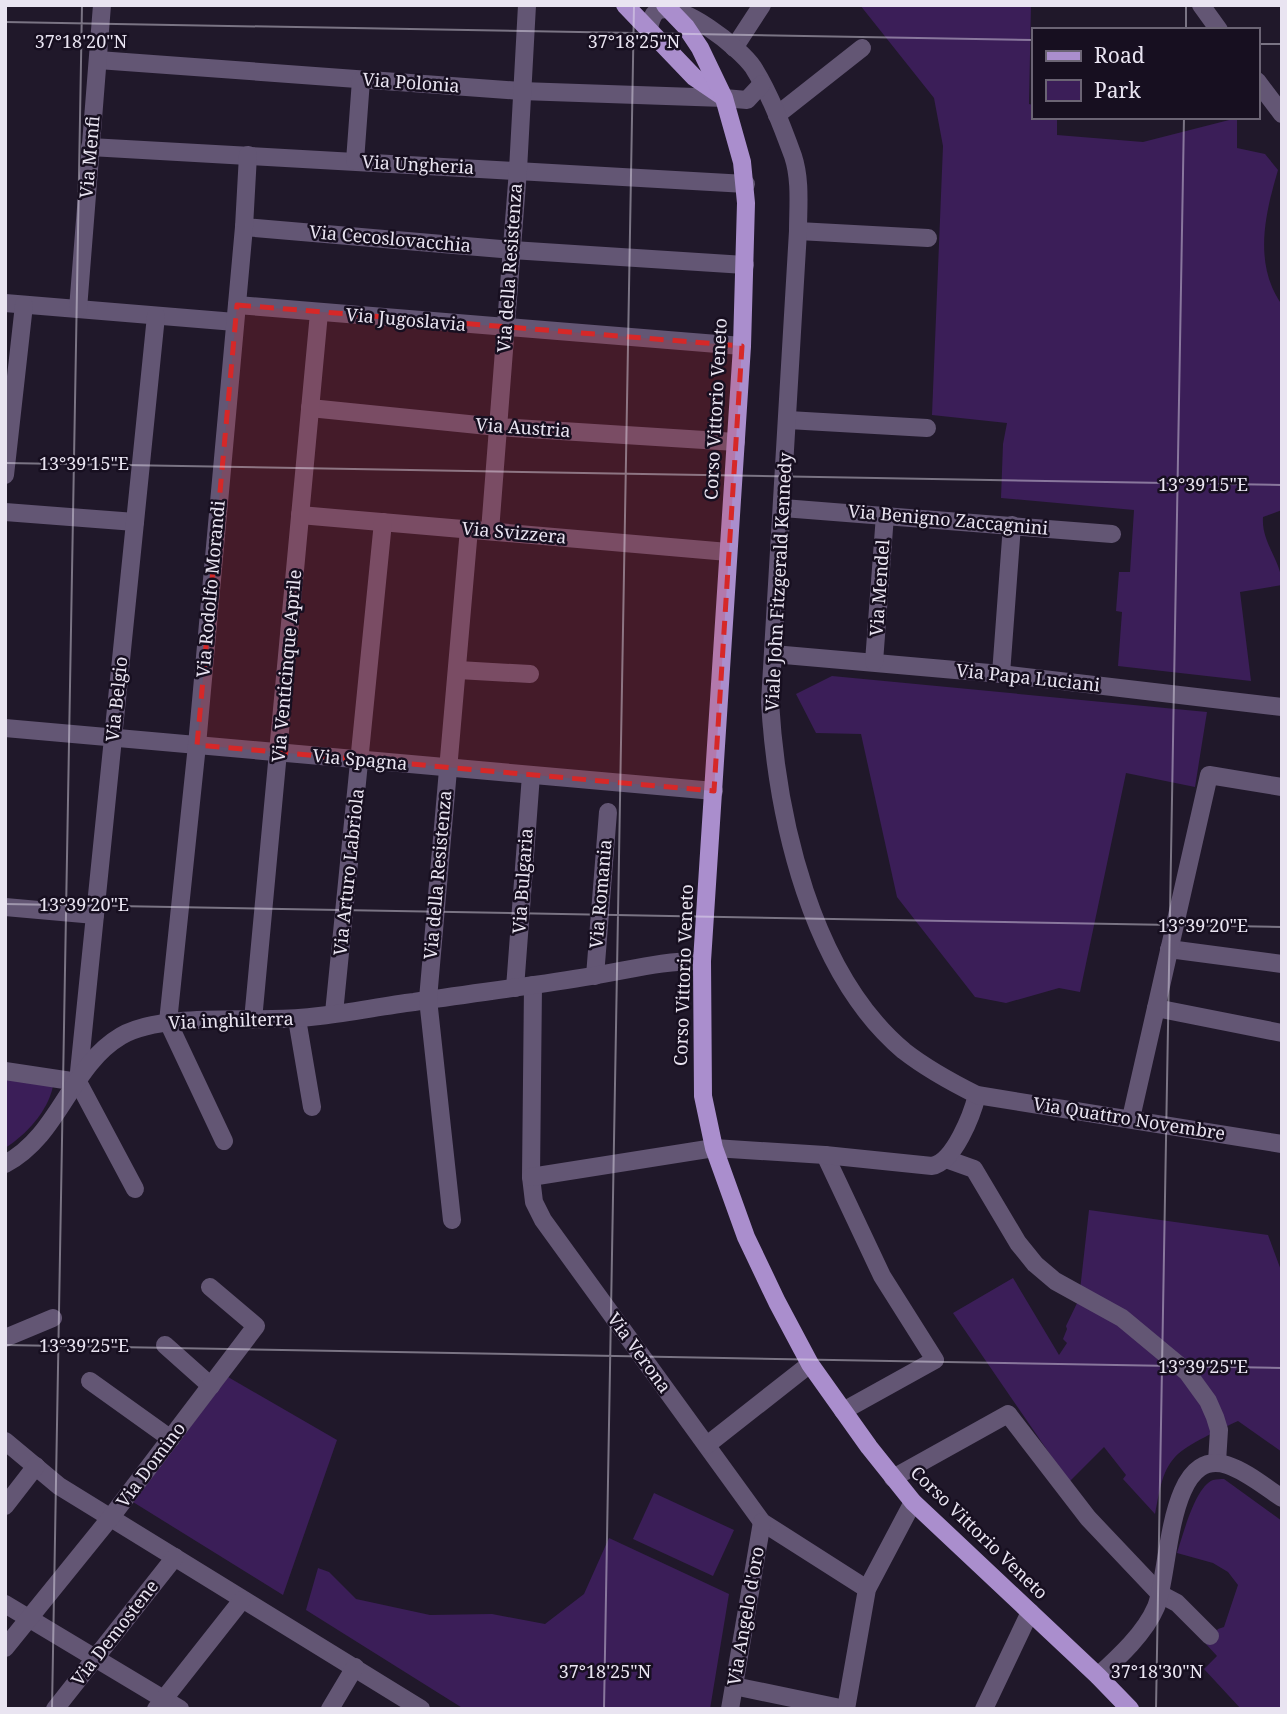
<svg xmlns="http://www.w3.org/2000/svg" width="1287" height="1714" font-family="'Noto Serif',serif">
  <rect width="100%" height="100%" fill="#20182a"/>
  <g fill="#3b1e58">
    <path d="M860 5H1031L1029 104 1033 105V117H1057V135L1143 142 1237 118V148L1265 154 1278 170C1265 214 1253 264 1282 305V510L1263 517C1261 543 1282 561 1282 585L1240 592 1251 681 1118 666 1122 612 1116 611 1119 572H1130L1134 510 1001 498 1003 444 1007 423 932 415 943 146 934 98Z"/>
    <polygon points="832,676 1207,712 1195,787 1126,773 1080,992 1059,988 1006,1003 975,997 897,897 861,734 816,733 796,694"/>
    <path d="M5 1079 53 1086C48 1111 26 1135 5 1148Z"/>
    <path d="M1089 1210 1268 1235 1282 1273V1452L1238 1421C1221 1429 1187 1444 1175 1457 1161 1472 1159 1495 1155 1514L1123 1479 1126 1475 1104 1447 1069 1482 953 1313 1013 1278 1059 1355 1067 1343 1063 1339 1067 1329 1066 1326 1079 1299Z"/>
    <polygon points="228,1377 337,1440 283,1595 133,1502"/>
    <path d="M1224 1479 1282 1521 1281 1709H1241L1204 1669 1217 1656 1206 1644 1218 1629 1224 1627 1238 1585 1228 1572 1213 1563 1177 1553C1183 1535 1195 1487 1213 1480 1217 1479 1221 1479 1224 1479Z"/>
    <polygon points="654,1493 734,1530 713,1576 633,1539"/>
    <polygon points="609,1538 729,1594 710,1709 464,1709 306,1610 318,1568 329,1572 356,1599 430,1615 492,1614 545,1624 584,1594"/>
  </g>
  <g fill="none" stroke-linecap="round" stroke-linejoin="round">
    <g stroke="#635674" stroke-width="18">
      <polyline points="1201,5 1219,30"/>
      <polyline points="734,48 762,5"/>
      <polyline points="98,60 521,91 724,98"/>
      <polyline points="1257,81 1282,114"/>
      <polyline points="777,115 862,48"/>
      <polyline points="90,147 746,184"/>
      <polyline points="355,161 361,80"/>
      <polyline points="244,227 512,250 745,265"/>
      <polyline points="798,231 928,238"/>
      <polyline points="5,303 235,322"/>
      <polyline points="237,305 742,346"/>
      <polyline points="78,309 102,5"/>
      <polyline points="310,408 498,427 736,442"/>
      <polyline points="788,420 927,428"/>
      <polyline points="5,475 24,305"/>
      <polyline points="783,508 1112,534"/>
      <polyline points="5,512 135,522"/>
      <polyline points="300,515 728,552"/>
      <polyline points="490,531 518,170 527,5"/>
      <polyline points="773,654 1001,674 1282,707"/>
      <polyline points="874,662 885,515"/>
      <polyline points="458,670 530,674"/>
      <polyline points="1001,674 1012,525"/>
      <polyline points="5,728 714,791"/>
      <polyline points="5,907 95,915"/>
      <polyline points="1169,949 1282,964"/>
      <polyline points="595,976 608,812"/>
      <polyline points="533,985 531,1177 534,1202 543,1220 762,1522 867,1589"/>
      <polyline points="515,988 531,775"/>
      <polyline points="1156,1008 1282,1033"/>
      <polyline points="334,1013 383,522"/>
      <polyline points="297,1019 312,1107"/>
      <polyline points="253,1020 319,313"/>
      <polyline points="5,1071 78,1082"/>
      <polyline points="78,1082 156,316"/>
      <polyline points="78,1082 135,1189"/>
      <polyline points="1131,1118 1209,775 1282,787"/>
      <polyline points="224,1141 168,1022 197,745 244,227 248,155"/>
      <polyline points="825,1155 882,1276 935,1360 843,1411"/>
      <polyline points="946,1159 974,1169 1018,1243 1035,1264 1055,1281 1122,1318 1187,1372 1208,1401 1215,1417 1219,1430 1217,1462"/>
      <path d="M5 1164C60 1135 70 1066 121 1036 157 1015 230 1020 272 1019 320 1019 367 1008 414 1002 473 993 533 986 592 976 629 970 665 960 702 961"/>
      <path d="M531 1177 714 1148 825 1155 932 1166C954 1162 972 1115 977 1095"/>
      <polyline points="452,1220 428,999 469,529"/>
      <polyline points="5,1338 53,1318"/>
      <polyline points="165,1345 211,1386"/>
      <polyline points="90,1381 171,1439"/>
      <polyline points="5,1441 59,1486 421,1709"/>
      <polyline points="707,1445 810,1364"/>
      <polyline points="893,1478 1008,1414 1088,1518 1160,1594 1177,1603 1210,1636"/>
      <polyline points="5,1506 36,1466"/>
      <polyline points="5,1604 180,1709"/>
      <polyline points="5,1648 111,1517 256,1326 210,1287"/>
      <path d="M1098 1676C1119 1657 1145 1633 1156 1607 1170 1574 1167 1446 1227 1465 1246 1471 1265 1487 1282 1498"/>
      <polyline points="734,1686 845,1709"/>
      <polyline points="55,1709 175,1557"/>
      <polyline points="156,1709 242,1600"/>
      <polyline points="330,1709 355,1667"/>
      <polyline points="730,1709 762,1522"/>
      <polyline points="846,1709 867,1589 913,1502"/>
      <polyline points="984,1709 1030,1612"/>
    </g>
    <g stroke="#635674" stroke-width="18">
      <path d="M648 31C650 24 651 16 657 11 680 0 740 48 753 67 770 94 782 126 793 156 801 180 798 207 798 231L770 702C777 818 811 973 904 1051 927 1069 951 1082 977 1095L1282 1144"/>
      <polyline points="724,98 747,100 762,84"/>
    </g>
    <g stroke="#aa8ecd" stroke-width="18">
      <polyline points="625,5 694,77 722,96"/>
      <polyline points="665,5 686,27 700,48 724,98 742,162 746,203 742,346 702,961 703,1096 714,1148 746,1237 777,1302 810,1364 869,1447 913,1502 1098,1676 1130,1709"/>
    </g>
  </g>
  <path fill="#d62828" fill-opacity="0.2" stroke="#d62828" stroke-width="5" stroke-dasharray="14 9" stroke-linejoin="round" d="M237 305 742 346 714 791 197 745Z"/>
  <path fill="none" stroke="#e9e4f1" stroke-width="2" stroke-opacity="0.45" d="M5 22 1033 40M1186 30V5M1257 44H1282M5 463 1282 485M5 904 1282 927M5 1345 1282 1368M52 1709 82 5M604 1709 634 5M1156 1709 1184 117"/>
  <g text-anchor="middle" stroke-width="5" stroke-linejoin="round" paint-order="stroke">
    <g font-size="18" fill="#e9e4f1" stroke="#170f20">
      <text transform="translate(411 83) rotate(4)" y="6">Via Polonia</text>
      <text transform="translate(90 157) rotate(-85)" y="6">Via Menfi</text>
      <text transform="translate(418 165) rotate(3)" y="6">Via Ungheria</text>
      <text transform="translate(390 239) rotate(5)" y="6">Via Cecoslovacchia</text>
      <text transform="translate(510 268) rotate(-86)" y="6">Via della Resistenza</text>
      <text transform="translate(406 320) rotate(5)" y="6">Via Jugoslavia</text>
      <text transform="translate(716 409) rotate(-87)" y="6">Corso Vittorio Veneto</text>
      <text transform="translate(523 428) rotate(4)" y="6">Via Austria</text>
      <text transform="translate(948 520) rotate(5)" y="6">Via Benigno Zaccagnini</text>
      <text transform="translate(514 533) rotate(5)" y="6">Via Svizzera</text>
      <text transform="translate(779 582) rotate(-87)" y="6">Viale John Fitzgerald Kennedy</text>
      <text transform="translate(880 588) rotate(-86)" y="6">Via Mendel</text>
      <text transform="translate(211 589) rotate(-85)" y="6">Via Rodolfo Morandi</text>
      <text transform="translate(287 666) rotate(-85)" y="6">Via Venticinque Aprile</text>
      <text transform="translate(1028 678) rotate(6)" y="6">Via Papa Luciani</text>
      <text transform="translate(117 699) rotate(-84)" y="6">Via Belgio</text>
      <text transform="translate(360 760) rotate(5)" y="6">Via Spagna</text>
      <text transform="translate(349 872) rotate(-84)" y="6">Via Arturo Labriola</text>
      <text transform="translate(438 875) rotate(-85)" y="6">Via della Resistenza</text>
      <text transform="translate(523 881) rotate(-86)" y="6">Via Bulgaria</text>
      <text transform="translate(601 894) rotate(-85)" y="6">Via Romania</text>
      <text transform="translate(684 975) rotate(-88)" y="6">Corso Vittorio Veneto</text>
      <text transform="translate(231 1021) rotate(-2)" y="6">Via inghilterra</text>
      <text transform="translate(1129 1119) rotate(9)" y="6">Via Quattro Novembre</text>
      <text transform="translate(639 1353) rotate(54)" y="6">Via Verona</text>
      <text transform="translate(151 1465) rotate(-53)" y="6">Via Domino</text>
      <text transform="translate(979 1533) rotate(44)" y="6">Corso Vittorio Veneto</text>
      <text transform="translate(746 1616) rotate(-80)" y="6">Via Angelo d'oro</text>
      <text transform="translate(115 1633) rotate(-52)" y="6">Via Demostene</text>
    </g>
  </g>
  <g font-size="18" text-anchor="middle" fill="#e9e4f1" stroke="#170f20" stroke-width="5" stroke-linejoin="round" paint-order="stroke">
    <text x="81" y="48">37°18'20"N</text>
    <text x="634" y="48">37°18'25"N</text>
    <text x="84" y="470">13°39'15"E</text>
    <text x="1203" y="491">13°39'15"E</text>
    <text x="84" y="911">13°39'20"E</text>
    <text x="1203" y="932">13°39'20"E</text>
    <text x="84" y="1352">13°39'25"E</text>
    <text x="1203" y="1373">13°39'25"E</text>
    <text x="605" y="1678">37°18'25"N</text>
    <text x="1157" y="1678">37°18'30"N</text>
  </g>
  <rect width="1287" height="1714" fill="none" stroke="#e9e4f1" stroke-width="14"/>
  <rect x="1032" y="28" width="228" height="91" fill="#170f20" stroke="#6b6474" stroke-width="2"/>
  <rect x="1046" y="51" width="35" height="10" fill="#aa8ecd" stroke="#6b6474" stroke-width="2"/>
  <text x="1094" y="63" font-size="21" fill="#e9e4f1">Road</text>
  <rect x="1046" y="80" width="35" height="21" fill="#3b1e58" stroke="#6b6474" stroke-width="2"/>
  <text x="1094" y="98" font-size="21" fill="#e9e4f1">Park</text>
</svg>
